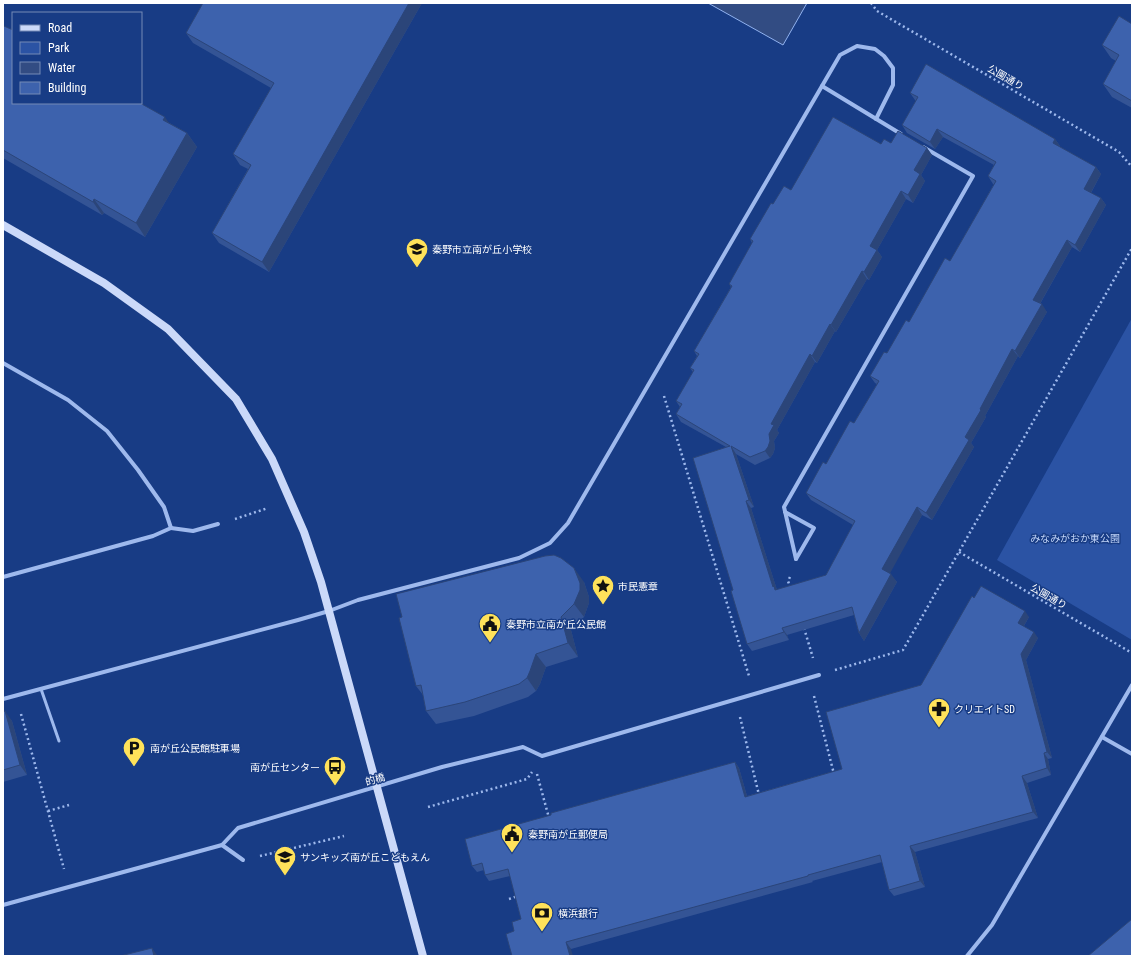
<svg xmlns="http://www.w3.org/2000/svg" width="1135" height="959" font-family="'Roboto Condensed','Noto Sans JP',sans-serif">
  <rect width="100%" height="100%" fill="#183c85"/>
  <polygon fill="#2b53a4" points="1132,318 1132,640 997,560"/>
  <polygon fill="#324c83" stroke="#91b2ef" points="708,3 807,3 783,45"/>
  <g fill="none" stroke-linecap="round" stroke-linejoin="round">
    <g stroke="#9eb9ed" stroke-width="2.5" stroke-dasharray="2 3" stroke-linecap="butt">
      <polyline points="871,3 877,11 1119,152 1132,167"/>
      <polyline points="664,396 749,676"/>
      <polyline points="235,519 268,508"/>
      <polyline points="959,552 1132,653"/>
      <polyline points="790,577 788,581 790,587"/>
      <polyline points="804,628 813,658"/>
      <polyline points="835,670 903,650 1132,248"/>
      <polyline points="814,696 834,774"/>
      <polyline points="21,714 64,869"/>
      <polyline points="740,717 759,795"/>
      <polyline points="537,774 549,818"/>
      <polyline points="428,807 527,779 532,772"/>
      <polyline points="48,811 69,805"/>
      <polyline points="260,856 344,836"/>
      <polyline points="509,899 518,896"/>
    </g>
    <polyline stroke="#9eb9ed" stroke-width="3" points="41,689 59,741"/>
    <g stroke="#9eb9ed" stroke-width="4">
      <polyline points="822,86 901,134"/>
      <polyline points="3,363 68,400 107,431 138,470 164,507 171,528 153,536 3,577"/>
      <polyline points="785,512 814,528 796,559"/>
      <polyline points="171,528 193,531 218,524"/>
      <polyline points="796,559 784,507 973,176 923,147"/>
      <polyline points="3,699 298,620 329,611 358,600 519,558 550,543 568,523 840,55 857,46 875,49 884,56 893,68 893,85 876,119"/>
      <polyline points="1102,737 1132,754"/>
      <polyline points="222,845 243,860"/>
      <polyline points="3,905 222,845 238,828 442,767 523,747 542,756 819,675"/>
      <polyline points="967,956 992,925 1132,685"/>
    </g>
    <polyline stroke="#cbd9f9" stroke-width="8" points="3,225 104,283 168,329 236,399 272,459 304,532 321,582 423,956"/>
  </g>
  <g fill="#345495">
    <polygon points="203,3 422,3 269,272 219,243 212,233 248,169 240,165 233,154 271,88 193,43 186,33"/>
    <polygon points="1132,24 1132,108 1112,97 1103,84 1116,61 1111,58 1102,45"/>
    <polygon points="3,28 187,133 197,147 145,237 104,213 102,215 3,158"/>
    <polygon points="910,93 1055,139 1060,146 1060,147 1096,167 1101,174 1091,193 1101,198 1106,205 1080,252 1072,247 1040,304 1047,312 1020,358 1018,356 985,416 986,417 971,443 974,447 932,520 922,515 889,573 897,582 864,641 859,633 854,615 787,635 789,640 752,651 747,644 733,590 726,447 681,422 676,414 680,407 676,401 693,372 690,368 697,356 694,351 731,287 729,284 752,243 750,239 773,204 791,190 881,144 891,143 927,148 932,155 921,175 925,181 913,203 906,199 877,250 882,257 869,280 867,279 836,332 835,331 817,363 815,362 777,430 779,433 774,441 775,448 773,454 770,458 755,465 736,454 754,507 751,508 777,590 826,575 853,525 811,500 806,493 854,423 877,384 875,383 870,376 909,322 950,261 994,184 993,184 988,176 994,165 943,137 935,149 907,133 902,125 916,101 915,100"/>
    <polygon points="584,582 589,597 589,603 584,617 571,630 578,657 546,667 540,684 536,691 528,697 474,716 436,724 426,711 423,695 416,686"/>
    <polygon points="974,598 1029,617 1024,626 1038,638 1026,660 1052,758 1048,759 1051,775 1027,783 1038,818 915,852 925,887 894,896 889,890 882,862 812,881 813,882 571,949 514,931 521,919 510,876 489,881 485,875 484,870 477,872 472,866 551,815 735,762 739,768 747,796 842,769 921,685"/>
    <polygon points="3,712 12,721 27,775 3,782"/>
  </g>
  <g fill="#2b4579">
    <polygon points="409,3 422,3 269,272 262,262"/>
    <polygon points="165,117 174,131 163,120"/>
    <polygon points="937,129 943,137 935,149 930,142"/>
    <polygon points="187,133 197,147 145,237 136,223"/>
    <polygon points="1055,139 1060,146 1058,150 1053,143"/>
    <polygon points="927,148 932,155 921,175 925,181 913,203 908,195 914,170"/>
    <polygon points="1096,167 1101,174 1089,196 1084,189"/>
    <polygon points="901,191 906,199 877,250 882,257 869,280 864,272 870,246"/>
    <polygon points="1101,198 1106,205 1080,252 1075,245"/>
    <polygon points="94,199 104,213 102,215 93,202"/>
    <polygon points="1067,240 1072,247 1038,307 1033,300"/>
    <polygon points="862,271 867,279 836,332 831,325"/>
    <polygon points="1042,304 1047,312 1020,358 1015,351"/>
    <polygon points="830,324 835,331 817,363 812,356"/>
    <polygon points="1012,349 1018,356 985,416 986,417 971,443 974,447 932,520 926,513 980,409"/>
    <polygon points="810,354 815,362 777,430 779,433 774,441 775,448 773,454 770,458 765,451 769,434 771,424"/>
    <polygon points="731,446 736,454 754,507 749,500"/>
    <polygon points="746,501 751,508 777,590 779,594 773,587"/>
    <polygon points="917,507 922,515 888,577 882,569"/>
    <polygon points="574,568 584,582 589,597 589,603 584,617 574,604"/>
    <polygon points="891,574 897,582 864,641 859,633"/>
    <polygon points="1025,611 1029,617 1022,629 1018,623"/>
    <polygon points="561,617 571,630 578,657 568,643"/>
    <polygon points="782,628 787,635 789,640 784,632"/>
    <polygon points="1034,632 1038,638 1026,660 1052,758 1047,752 1021,654"/>
    <polygon points="536,654 546,667 540,684 536,691 527,678"/>
    <polygon points="5,711 12,721 27,775 20,765"/>
    <polygon points="1044,753 1048,759 1051,775 1047,768"/>
    <polygon points="735,762 739,768 749,803 745,797"/>
    <polygon points="1022,776 1027,783 1038,818 1033,812"/>
    <polygon points="910,846 915,852 925,887 920,881"/>
    <polygon points="566,942 571,949 573,956 570,956"/>
    <polygon points="152,948 157,955 157,956 154,956"/>
  </g>
  <g fill="#3d62ad" stroke="#2b4579">
    <polygon points="203,3 409,3 262,262 212,233 251,165 233,154 274,83 186,33"/>
    <polygon points="1119,16 1132,24 1132,101 1103,84 1119,55 1102,45"/>
    <polygon points="4,26 13,30 13,103 140,103 165,117 163,120 187,133 136,223 94,199 93,202 3,150 3,28"/>
    <polygon points="926,64 1055,139 1053,143 1096,167 1084,189 1101,198 1075,245 1067,240 1033,300 1042,304 1015,351 1012,349 980,409 981,410 965,437 969,440 926,513 917,507 882,569 891,574 859,633 852,607 782,628 784,632 747,644 731,591 733,590 693,458 730,446 676,414 682,404 676,401 694,370 690,368 699,354 694,351 732,286 729,284 753,241 750,239 771,203 773,204 784,186 791,190 833,117 881,144 884,139 891,143 898,131 927,148 914,170 920,174 908,195 901,191 870,246 877,250 864,272 862,271 831,325 830,324 812,356 810,354 771,424 774,425 769,434 770,441 768,447 765,451 750,457 731,446 749,500 746,501 773,587 774,586 775,590 826,575 855,521 806,493 823,462 826,464 850,421 854,423 879,381 870,376 884,352 887,353 906,320 909,322 945,258 950,261 996,181 988,176 996,162 937,129 930,142 902,125 918,97 910,93"/>
    <polygon points="554,555 561,558 574,568 580,583 580,590 574,604 561,617 568,643 536,654 530,671 527,678 519,684 465,702 426,711 421,685 416,686 399,618 402,617 396,594 545,556"/>
    <polygon points="981,586 1025,611 1018,623 1034,632 1021,654 1047,752 1044,753 1047,768 1022,776 1033,812 910,846 920,881 889,890 880,855 808,875 808,876 566,942 570,956 512,956 506,934 514,931 512,922 521,919 508,869 485,875 482,863 472,866 465,839 551,815 551,813 735,762 745,797 842,769 826,712 921,685 972,596 974,598"/>
    <polygon points="5,711 20,765 3,770 3,712"/>
    <polygon points="1132,919 1132,956 1088,956"/>
    <polygon points="152,948 154,956 120,956"/>
  </g>
  <defs>
    <g id="school-pin" transform="scale(1.15)"><path d="M0 17L-7.5 6A9.5 9.5 0 1 1 7.5 6Z" fill="#ffe25a" stroke="#183c85"/><path d="M0-5L7-2L0 1L-7-2ZM-4 1L0 2.5L4 1V4Q0 6-4 4Z" fill="#111"/></g>
    <g id="sight-pin" transform="scale(1.15)"><path d="M0 17L-7.5 6A9.5 9.5 0 1 1 7.5 6Z" fill="#ffe25a" stroke="#183c85"/><path d="M0-6L1.8-2.2L6-1.7L2.9 1.2L3.7 5.4L0 3.3L-3.7 5.4L-2.9 1.2L-6-1.7L-1.8-2.2Z" fill="#111"/></g>
    <g id="civic-pin" transform="scale(1.15)"><path d="M0 17L-7.5 6A9.5 9.5 0 1 1 7.5 6Z" fill="#ffe25a" stroke="#183c85"/><path d="M-.6-6.5H3V-4.5H.6V-3L4-1V1h2V6H-6V1h2V-1L-.6-3ZM-1.2 2.5V6h2.4V2.5Z" fill="#111"/></g>
    <g id="pharmacy-pin" transform="scale(1.15)"><path d="M0 17L-7.5 6A9.5 9.5 0 1 1 7.5 6Z" fill="#ffe25a" stroke="#183c85"/><path d="M-2-6h4v4h4v4h-4v4h-4v-4h-4v-4h4Z" fill="#111"/></g>
    <g id="parking-pin" transform="scale(1.15)"><path d="M0 17L-7.5 6A9.5 9.5 0 1 1 7.5 6Z" fill="#ffe25a" stroke="#183c85"/><path d="M-3.5-5.5H1a3.5 3.5 0 0 1 0 7H-1V5.5H-3.5ZM-1-3.4V-.6H.8a1.4 1.4 0 0 0 0-2.8Z" fill="#111"/></g>
    <g id="bus-pin" transform="scale(1.15)"><path d="M0 17L-7.5 6A9.5 9.5 0 1 1 7.5 6Z" fill="#ffe25a" stroke="#183c85"/><path d="M-5-6H5V4H4V6H2V4H-2V6H-4V4H-5ZM-3.5-4V0h7V-4ZM-3.5 1.2v1.5H-2V1.2ZM2 1.2v1.5H3.5V1.2Z" fill="#111"/></g>
    <g id="bank-pin" transform="scale(1.15)"><path d="M0 17L-7.5 6A9.5 9.5 0 1 1 7.5 6Z" fill="#ffe25a" stroke="#183c85"/><path d="M-6-4H6V4H-6ZM0-2.3a2.3 2.3 0 1 0 0 4.6a2.3 2.3 0 1 0 0-4.6Z" fill="#111"/></g>
  </defs>
  <g fill-rule="evenodd">
    <use href="#school-pin" x="417" y="249"/>
    <use href="#sight-pin" x="603" y="586"/>
    <use href="#civic-pin" x="490" y="624"/>
    <use href="#pharmacy-pin" x="939" y="709"/>
    <use href="#parking-pin" x="134" y="748"/>
    <use href="#bus-pin" x="335" y="767"/>
    <use href="#civic-pin" x="512" y="834"/>
    <use href="#school-pin" x="285" y="857"/>
    <use href="#bank-pin" x="542" y="913"/>
  </g>
  <g text-anchor="middle" stroke-width="3" stroke-linejoin="round" paint-order="stroke">
    <g font-size="10" fill="#fff" stroke="#183c85">
      <text transform="translate(1006 77) rotate(30)" y="4">公園通り</text>
      <text transform="translate(1049 596) rotate(30)" y="4">公園通り</text>
      <text transform="translate(375 779) rotate(-16)" y="4">的橋</text>
    </g>
    <g font-size="10" fill="#fff" stroke="#183c85" text-anchor="start">
      <text x="432" y="253">秦野市立南が丘小学校</text>
      <text x="618" y="590">市民憲章</text>
      <text x="506" y="628">秦野市立南が丘公民館</text>
      <text x="954" y="713">クリエイトSD</text>
      <text x="150" y="752">南が丘公民館駐車場</text>
      <text x="320" y="771" text-anchor="end">南が丘センター</text>
      <text x="528" y="838">秦野南が丘郵便局</text>
      <text x="300" y="861">サンキッズ南が丘こどもえん</text>
      <text x="558" y="917">横浜銀行</text>
    </g>
    <g font-size="10" fill="#c3d6f9" stroke="#183c85">
      <text x="1075" y="542">みなみがおか東公園</text>
    </g>
  </g>
  <rect width="1135" height="959" fill="none" stroke="#ffffff" stroke-width="8"/>
  <rect x="12" y="12" width="130" height="92" fill="#183c85" stroke="#748ab6"/>
  <rect x="20" y="25" width="20" height="6" fill="#cbd9f9" stroke="#748ab6"/>
  <text x="48" y="32" font-size="12" fill="#ffffff">Road</text>
  <rect x="20" y="42" width="20" height="12" fill="#2b53a4" stroke="#748ab6"/>
  <text x="48" y="52" font-size="12" fill="#ffffff">Park</text>
  <rect x="20" y="62" width="20" height="12" fill="#324c83" stroke="#748ab6"/>
  <text x="48" y="72" font-size="12" fill="#ffffff">Water</text>
  <rect x="20" y="82" width="20" height="12" fill="#3d62ad" stroke="#748ab6"/>
  <text x="48" y="92" font-size="12" fill="#ffffff">Building</text>
</svg>
